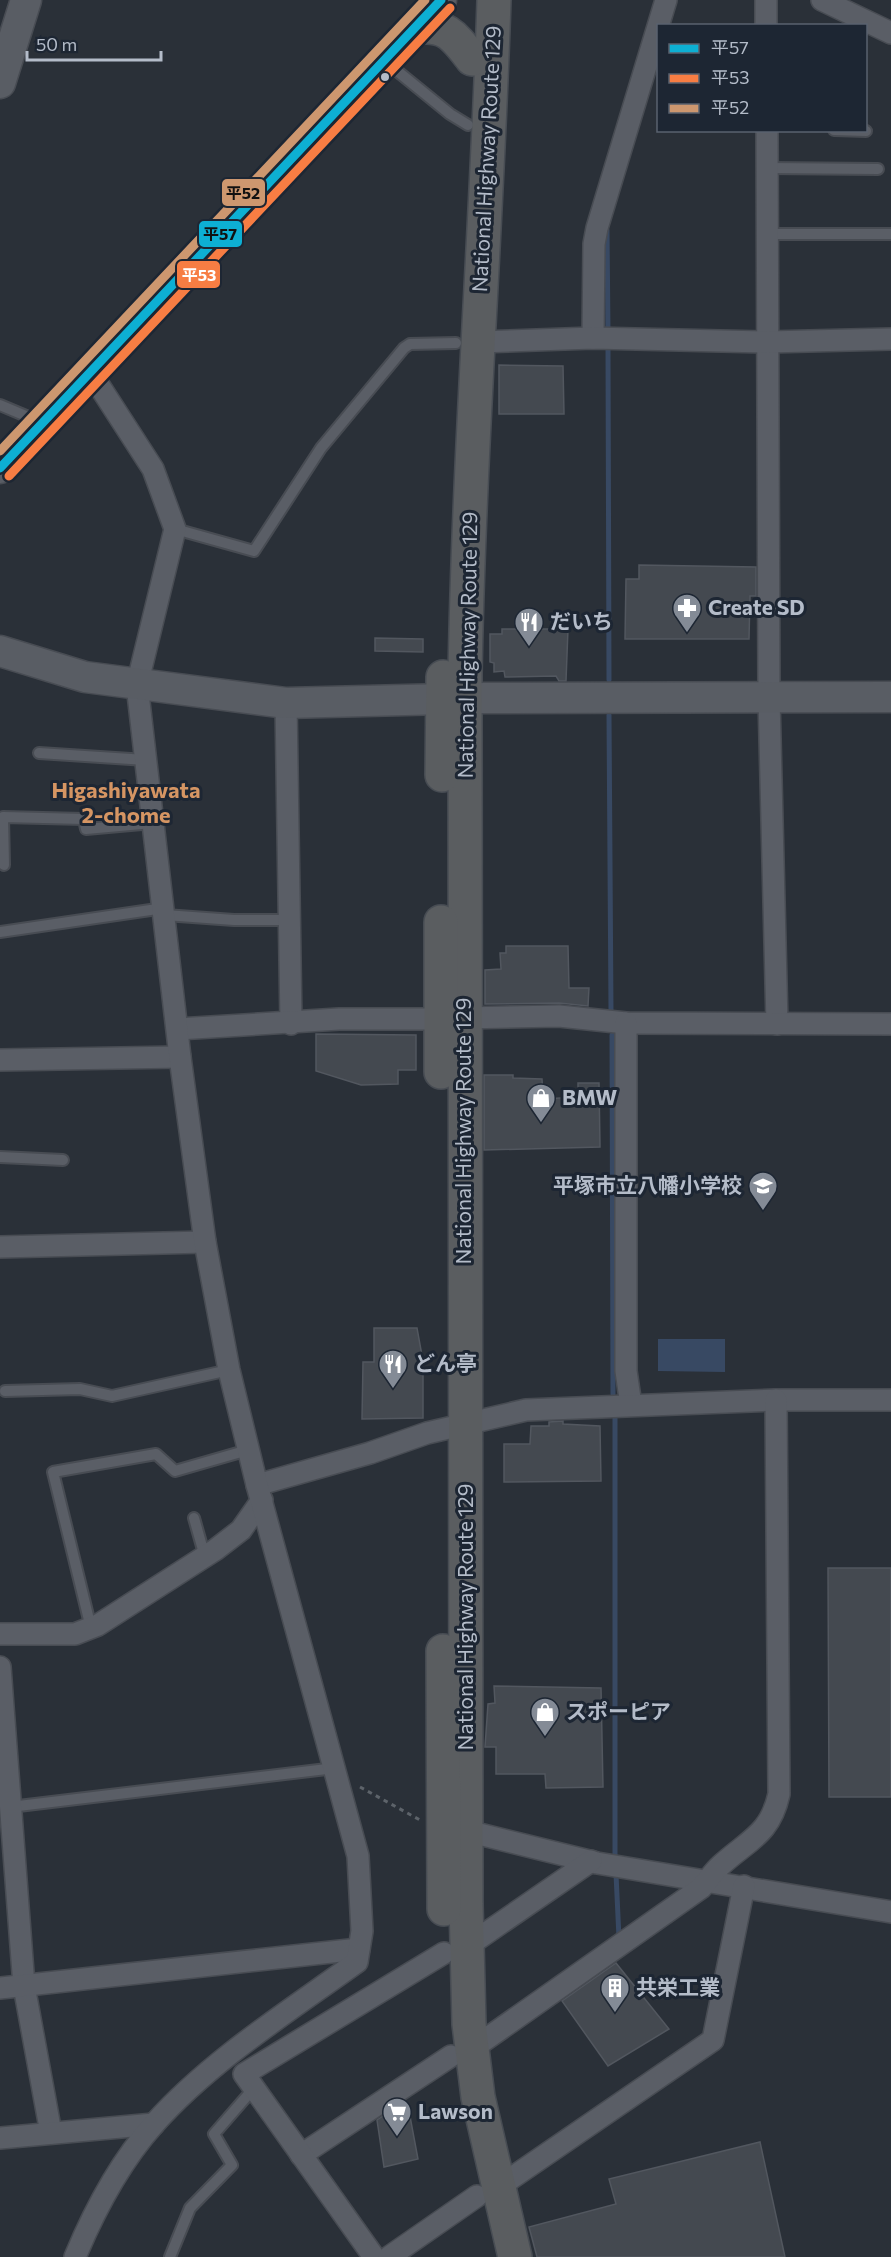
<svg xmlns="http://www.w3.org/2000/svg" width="891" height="2257" font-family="Commissioner,'Noto Sans JP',sans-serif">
  <rect width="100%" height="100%" fill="#2a3038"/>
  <polygon fill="#384963" points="658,1339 725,1339 725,1372 658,1371"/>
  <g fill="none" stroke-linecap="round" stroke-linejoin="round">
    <g stroke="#384963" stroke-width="5">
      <polyline points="607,230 608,330"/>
      <polyline points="608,348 609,680"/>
      <polyline points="609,715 611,1010"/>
      <polyline points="612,1035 613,1394"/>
      <polyline points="615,1415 615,1855"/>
      <polyline points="616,1874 619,1938"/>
    </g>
  </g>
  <g fill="#444950" stroke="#52575f" stroke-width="1.5">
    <polygon points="499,365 563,366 564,414 499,414"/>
    <polygon points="639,565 756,567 756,596 750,596 749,639 625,639 626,579 639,579"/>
    <polygon points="502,629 568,629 566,681 559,681 556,676 505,677 504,671 494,672 494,663 490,662 490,634 502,634"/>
    <polygon points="375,638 423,639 423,652 375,651"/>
    <polygon points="506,946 568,946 569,988 589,988 588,1006 559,1003 485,1004 485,970 501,969 500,953 506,953"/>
    <polygon points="316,1034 416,1035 416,1070 398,1070 398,1084 361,1085 316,1071"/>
    <polygon points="484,1075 513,1075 513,1078 542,1079 543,1099 578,1097 578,1083 599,1083 600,1147 484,1150"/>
    <polygon points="374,1328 417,1328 423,1361 423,1418 362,1419 363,1362 374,1362"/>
    <polygon points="563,1421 563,1424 600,1426 601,1481 504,1482 504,1444 530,1444 531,1426 549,1426 549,1422"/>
    <polygon points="828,1568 891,1568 891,1797 829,1797"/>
    <polygon points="494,1686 601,1688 603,1787 546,1788 545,1774 496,1774 496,1747 485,1747 488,1704 495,1703"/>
    <polygon points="616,1963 669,2029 608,2066 562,2001"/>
    <polygon points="409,2111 418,2159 384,2167 377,2120 383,2116"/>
    <polygon points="760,2142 785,2257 537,2257 529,2227 616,2204 609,2179"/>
  </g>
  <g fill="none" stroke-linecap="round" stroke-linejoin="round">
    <g stroke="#484c53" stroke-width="14">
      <g id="lane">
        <polyline points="386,62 450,114 468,125"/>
        <polyline points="834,130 866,131"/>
        <polyline points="767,168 878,169"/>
        <polyline points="767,234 891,234"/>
        <polyline points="0,405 38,421"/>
        <polyline points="175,529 254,551 321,448 404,348 410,344 456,343"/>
        <polyline points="39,753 146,760"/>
        <polyline points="4,865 3,817 84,819 86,829 153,823"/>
        <polyline points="165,915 234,920 290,920"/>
        <polyline points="0,932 164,908"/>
        <polyline points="0,1157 63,1160"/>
        <polyline points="5,1391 80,1389 112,1396 229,1370"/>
        <polyline points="194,1518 205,1557"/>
        <polyline points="91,1628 53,1472 156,1454 175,1471 248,1450"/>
        <polyline points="10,1807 335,1768"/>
        <polyline points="170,2257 190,2208 232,2165 214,2134 254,2088"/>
      </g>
    </g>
    <g stroke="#484c53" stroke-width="24">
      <g id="street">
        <polyline points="766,0 766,26"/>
        <polyline points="822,0 891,33"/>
        <polyline points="767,130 769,698 777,1024"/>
        <polyline points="593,338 594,244 597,228 666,0"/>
        <polyline points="478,342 593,338 768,342 891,339"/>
        <polyline points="286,703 291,1024"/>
        <polyline points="463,1018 559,1016 626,1023 891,1024"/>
        <polyline points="626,1023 626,1371 631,1405"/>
        <polyline points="178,1029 339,1019 440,1019"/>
        <polyline points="0,1060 180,1057"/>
        <polyline points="0,1247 205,1242"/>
        <polyline points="257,1485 370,1453 427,1433 526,1410 776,1400 891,1400"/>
        <polyline points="0,1634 75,1634 98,1625 215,1550 241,1530 262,1500"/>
        <polyline points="0,1667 24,1986 51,2133"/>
        <polyline points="467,1831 597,1863 891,1912"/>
        <polyline points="466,1947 591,1861"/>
        <polyline points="0,1988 359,1949"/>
        <path d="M472 2049 701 1888C708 1881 713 1872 720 1866 748 1840 770 1835 779 1794L776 1400"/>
        <polyline points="0,2138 154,2124"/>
        <polyline points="301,2155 451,2056"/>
        <polyline points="497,2188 713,2040 744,1886"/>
        <path d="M75 2257C95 2209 119 2163 154 2124 210 2061 289 2011 357 1962L362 1931 358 1856 257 1485 229 1370 205 1242 180 1057 137 685 175 529 153 469 91 373"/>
        <polyline points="374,2257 244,2074 444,1953"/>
        <polyline points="389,2257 477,2196"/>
      </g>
    </g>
    <g stroke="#484c53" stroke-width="33">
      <g id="secondary">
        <polyline points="0,83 26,0"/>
        <polyline points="0,468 441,0"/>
        <polyline points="0,651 85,677 286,703 485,698 891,697"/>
      </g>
    </g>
    <g stroke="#474c53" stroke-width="36">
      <g id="highway">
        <path d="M494 0C487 225 469 449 465 675L466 1904 469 2024 478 2097 515 2257"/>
        <path d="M415 28C446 23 455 37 472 59"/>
        <polyline points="442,775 443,677"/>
        <polyline points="441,1072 441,922"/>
        <polyline points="443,1651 444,1909"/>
      </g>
    </g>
    <polyline stroke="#5d636a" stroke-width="3" stroke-dasharray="4.5 4.5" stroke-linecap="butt" points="360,1787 420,1820"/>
    <use href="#lane" stroke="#5a5e66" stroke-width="10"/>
    <use href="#street" stroke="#5a5e66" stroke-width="21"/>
    <use href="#secondary" stroke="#595d64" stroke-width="30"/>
    <use href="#highway" stroke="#5a5d60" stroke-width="33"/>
    <g stroke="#1d2633" stroke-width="14">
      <polyline id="bus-1" points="0,468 441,0"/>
    </g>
    <g stroke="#1d2633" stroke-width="14">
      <polyline id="bus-2" points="9,476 450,8"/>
    </g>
    <g stroke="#1d2633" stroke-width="14">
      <polyline id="bus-3" points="0,451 425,0"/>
    </g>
    <use href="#bus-1" stroke="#0dafd3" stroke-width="9"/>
    <use href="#bus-2" stroke="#f77d43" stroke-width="9"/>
    <use href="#bus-3" stroke="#cd976f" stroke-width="9"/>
  </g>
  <defs>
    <g id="pharmacy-pin" transform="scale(1.5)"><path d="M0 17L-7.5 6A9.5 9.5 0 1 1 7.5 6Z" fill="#848b96" stroke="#1d2633"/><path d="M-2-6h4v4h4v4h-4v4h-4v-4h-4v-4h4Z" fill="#fff"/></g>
    <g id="restaurant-pin" transform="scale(1.5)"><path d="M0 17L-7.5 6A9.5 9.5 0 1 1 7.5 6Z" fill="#848b96" stroke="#1d2633"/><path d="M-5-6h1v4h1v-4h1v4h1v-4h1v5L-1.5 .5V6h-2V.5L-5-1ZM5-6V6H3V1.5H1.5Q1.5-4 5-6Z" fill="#fff"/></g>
    <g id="shop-pin" transform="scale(1.5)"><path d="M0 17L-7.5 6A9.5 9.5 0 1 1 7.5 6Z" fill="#848b96" stroke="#1d2633"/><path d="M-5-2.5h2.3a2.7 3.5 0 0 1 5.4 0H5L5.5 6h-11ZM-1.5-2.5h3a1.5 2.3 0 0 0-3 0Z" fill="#fff"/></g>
    <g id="school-pin" transform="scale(1.5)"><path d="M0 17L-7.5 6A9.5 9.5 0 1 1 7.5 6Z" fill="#848b96" stroke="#1d2633"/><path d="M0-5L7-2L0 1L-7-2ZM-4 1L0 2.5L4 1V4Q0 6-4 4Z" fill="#fff"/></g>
    <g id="building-pin" transform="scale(1.5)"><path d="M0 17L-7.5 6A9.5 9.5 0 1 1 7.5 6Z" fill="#848b96" stroke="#1d2633"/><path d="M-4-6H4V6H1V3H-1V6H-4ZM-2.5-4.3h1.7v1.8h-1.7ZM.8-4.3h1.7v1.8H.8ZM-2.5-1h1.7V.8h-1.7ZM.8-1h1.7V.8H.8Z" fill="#fff"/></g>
    <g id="supermarket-pin" transform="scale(1.5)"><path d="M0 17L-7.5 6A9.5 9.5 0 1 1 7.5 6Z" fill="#848b96" stroke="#1d2633"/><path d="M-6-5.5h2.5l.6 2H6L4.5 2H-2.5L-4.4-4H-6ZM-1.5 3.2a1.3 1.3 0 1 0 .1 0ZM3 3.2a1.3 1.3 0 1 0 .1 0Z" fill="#fff"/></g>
  </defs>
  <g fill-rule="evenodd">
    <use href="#pharmacy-pin" x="687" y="608"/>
    <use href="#restaurant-pin" x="529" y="622"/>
    <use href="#shop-pin" x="541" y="1098"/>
    <use href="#school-pin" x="763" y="1186"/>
    <use href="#restaurant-pin" x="393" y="1364"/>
    <use href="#shop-pin" x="545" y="1712"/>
    <use href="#building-pin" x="615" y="1988"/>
    <use href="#supermarket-pin" x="397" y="2112"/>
  </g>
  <circle fill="#b4bcc9" stroke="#1d2633" stroke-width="2" cx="385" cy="77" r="5"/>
  <g text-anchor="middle" stroke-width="6" stroke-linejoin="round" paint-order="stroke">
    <g font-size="21" fill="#b4bcc9" stroke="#1d2633">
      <text transform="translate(487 159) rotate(-87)" y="7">National Highway Route 129</text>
      <text transform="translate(468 645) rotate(-89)" y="7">National Highway Route 129</text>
      <text transform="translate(464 1131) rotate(-90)" y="7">National Highway Route 129</text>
      <text transform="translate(466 1617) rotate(-90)" y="7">National Highway Route 129</text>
    </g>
    <g font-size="21" font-weight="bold" fill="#b4bcc9" stroke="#1d2633" text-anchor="start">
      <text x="708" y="615">Create SD</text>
      <text x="550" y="629">だいち</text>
      <text x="562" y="1105">BMW</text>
      <text x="742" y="1193" text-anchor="end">平塚市立八幡小学校</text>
      <text x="414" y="1371">どん亭</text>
      <text x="566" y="1719">スポーピア</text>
      <text x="636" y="1995">共栄工業</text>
      <text x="418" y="2119">Lawson</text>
    </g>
    <g font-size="22" font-weight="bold" fill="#d59563" stroke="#1d2633">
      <text x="126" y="798">Higashiyawata<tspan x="126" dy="25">2-chome</tspan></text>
    </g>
  </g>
  <g stroke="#1d2633" stroke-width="2">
    <rect x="221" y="178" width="45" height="29" rx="6" fill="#cd976f"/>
    <rect x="198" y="220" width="45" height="28" rx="6" fill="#0dafd3"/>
    <rect x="176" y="260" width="45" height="29" rx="6" fill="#f77d43"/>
  </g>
  <g font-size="16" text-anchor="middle" font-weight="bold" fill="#fff">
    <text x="199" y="281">平53</text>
  </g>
  <g font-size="16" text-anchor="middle" font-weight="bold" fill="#111">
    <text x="243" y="199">平52</text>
    <text x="220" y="240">平57</text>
  </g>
  <rect x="657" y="24" width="210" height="108" fill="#1d2633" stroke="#59626f" stroke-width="1.5"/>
  <rect x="669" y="44" width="30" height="9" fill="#0dafd3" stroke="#59626f" stroke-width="1.5"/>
  <text x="711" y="54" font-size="18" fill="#b4bcc9">平57</text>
  <rect x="669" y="74" width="30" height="9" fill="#f77d43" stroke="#59626f" stroke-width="1.5"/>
  <text x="711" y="84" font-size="18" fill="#b4bcc9">平53</text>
  <rect x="669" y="104" width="30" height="9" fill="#cd976f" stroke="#59626f" stroke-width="1.5"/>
  <text x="711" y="114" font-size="18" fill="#b4bcc9">平52</text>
  <path d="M27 51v9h134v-9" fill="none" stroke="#b4bcc9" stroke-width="3"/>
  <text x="36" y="51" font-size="18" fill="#b4bcc9" stroke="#1d2633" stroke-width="4.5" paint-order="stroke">50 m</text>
</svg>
